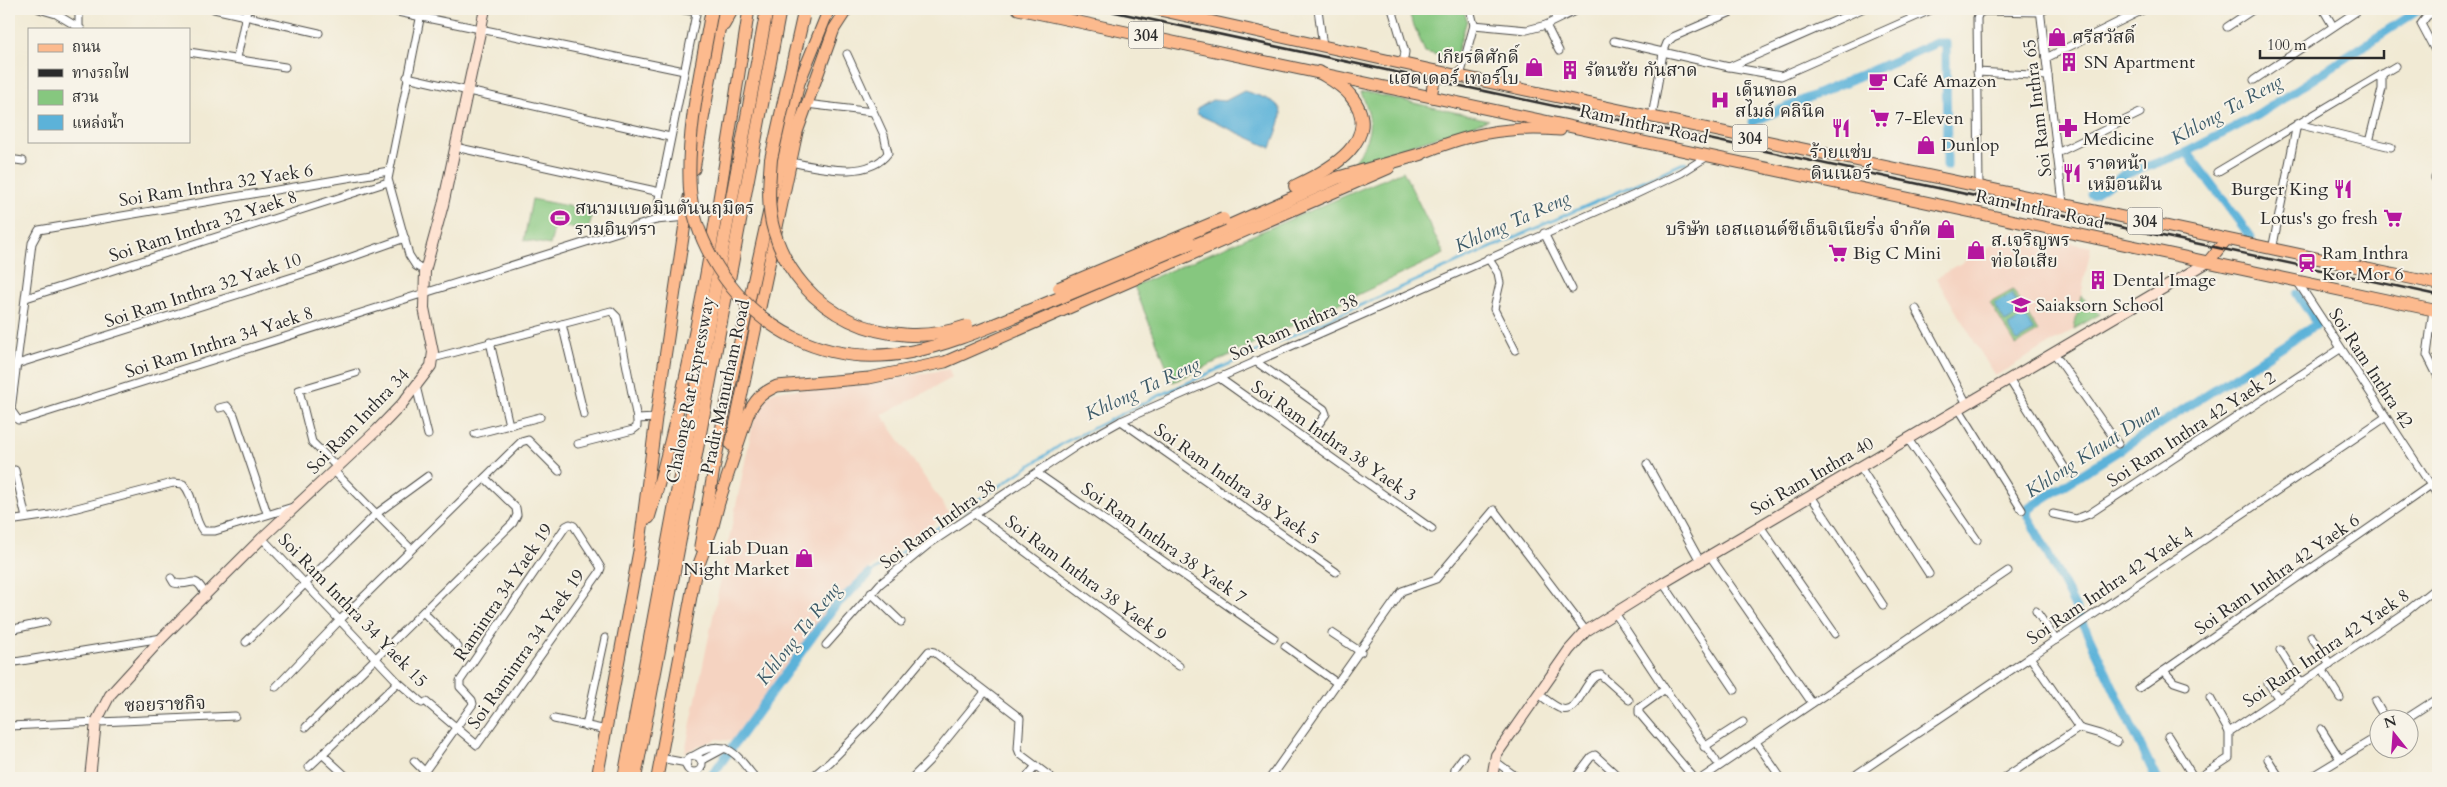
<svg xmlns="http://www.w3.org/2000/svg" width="2447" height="787" font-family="Cardo,'Noto Serif Thai',serif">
  <rect width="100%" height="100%" fill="#f7f3e8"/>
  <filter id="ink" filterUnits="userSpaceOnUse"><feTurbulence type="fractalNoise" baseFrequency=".02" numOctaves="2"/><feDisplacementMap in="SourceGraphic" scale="10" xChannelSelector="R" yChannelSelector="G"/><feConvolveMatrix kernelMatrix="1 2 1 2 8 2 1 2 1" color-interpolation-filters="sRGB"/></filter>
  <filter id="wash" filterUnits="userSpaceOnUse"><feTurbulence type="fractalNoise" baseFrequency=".0096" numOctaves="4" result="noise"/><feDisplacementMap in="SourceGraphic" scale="20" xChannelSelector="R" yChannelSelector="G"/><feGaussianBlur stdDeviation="1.12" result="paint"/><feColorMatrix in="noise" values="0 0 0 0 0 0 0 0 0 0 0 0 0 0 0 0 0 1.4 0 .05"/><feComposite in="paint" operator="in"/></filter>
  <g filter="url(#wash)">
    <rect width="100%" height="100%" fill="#f1ead4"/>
    <g fill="#f5d3c1">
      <polygon points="2014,232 2091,247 2081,296 2100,314 1995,376 1936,278"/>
      <polygon points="949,369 952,378 882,415 949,513 874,565 832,604 731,741 717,739 685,752 756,409 764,397 776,391 865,384"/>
    </g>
    <g fill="#86c77f" stroke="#587955">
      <polygon points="1407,9 1463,9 1467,20 1455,59 1425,52"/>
      <path d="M1366 92 1489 120 1352 164C1371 139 1375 122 1361 93Z"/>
      <polygon points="1403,171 1444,254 1173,382 1134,286"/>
      <polygon points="532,199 593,211 588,231 555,225 550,245 524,240"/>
      <polygon points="2013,290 2038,332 2016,345 1990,303"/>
      <polygon points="2081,296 2100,314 2074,329"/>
    </g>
    <g fill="#5cb2d9" stroke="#446e82">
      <path d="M1244 91C1289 105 1286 106 1271 148L1197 114V109L1212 100 1225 101Z"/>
      <polygon points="2012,294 2022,312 2005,322 1994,304"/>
      <polygon points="2025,316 2034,331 2017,341 2008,326"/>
    </g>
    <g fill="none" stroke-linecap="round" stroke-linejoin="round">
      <polyline stroke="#5cb2d9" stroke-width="2.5" points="869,574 1065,442 1154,398 1320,323 1686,162"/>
      <g stroke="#5cb2d9" stroke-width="9">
        <polyline points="1752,122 1936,43 1946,43 1947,166"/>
        <polyline points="2187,152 2251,237"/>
        <polyline points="2092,194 2126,174 2187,152 2258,115 2420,9"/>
        <polyline points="710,778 833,608 869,574"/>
        <polyline points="2156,778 2076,609 2028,516 2029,508 2317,324 2297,294"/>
      </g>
    </g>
  </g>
  <g filter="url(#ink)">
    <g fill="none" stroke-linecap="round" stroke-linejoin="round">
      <g stroke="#494844" stroke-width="9">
        <g id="street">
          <polyline points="39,9 56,14 81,29"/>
          <polyline points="79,9 79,26"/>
          <polyline points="214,9 319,33"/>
          <polyline points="383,9 684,71"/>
          <polyline points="422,9 388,179 409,255 416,266 425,271"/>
          <polyline points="679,9 696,12"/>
          <polyline points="1318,9 1323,47"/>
          <polyline points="1392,9 1405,52 1403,63"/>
          <polyline points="1553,9 1556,19"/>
          <polyline points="2040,9 2063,203"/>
          <polyline points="2323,9 2333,26"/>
          <polyline points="2438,9 2427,16 2421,24 2438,56"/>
          <polyline points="1474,25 1527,30 1546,25 1579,9"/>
          <polyline points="1546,25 1559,51"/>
          <polyline points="2227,27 2254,9"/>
          <polyline points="1614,41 1729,67 1862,9"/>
          <polyline points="189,52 285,67"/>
          <polyline points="237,58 247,9"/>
          <polyline points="2046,58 2145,9"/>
          <polyline points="1730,67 1781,76 1933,9"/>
          <polyline points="1977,72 2048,76"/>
          <polyline points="1460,76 1474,25 1470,9"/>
          <polyline points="407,77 670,137"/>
          <polyline points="2254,80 2360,9"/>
          <polyline points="806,104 873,112"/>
          <polyline points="1652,117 1663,53 1667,43 1673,37 1738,9"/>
          <polyline points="2369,142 2382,89 2382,74"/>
          <polyline points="455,147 660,192"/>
          <polyline points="2057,153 2140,113"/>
          <polyline points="9,159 23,161"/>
          <path d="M790 162C818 167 868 181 888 153L884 135 847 54"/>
          <polyline points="389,171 39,230 32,243 11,410 18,420 25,419 656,220 686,217"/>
          <polyline points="2217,172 2396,66"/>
          <polyline points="2435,178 2438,178"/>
          <polyline points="1979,186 1977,18 1979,13 1986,11 2040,12 2046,9"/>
          <polyline points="656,220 660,192 697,9"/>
          <polyline points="1544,233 1572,289"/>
          <polyline points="2272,250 2297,124 2391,147"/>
          <polyline points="1488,258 1498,273 1500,283 1494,309 1515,350"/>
          <polyline points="2297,281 2438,496"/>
          <polyline points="26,298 388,182"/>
          <polyline points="1916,309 1967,404"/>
          <polyline points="2433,310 2427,355 2438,377"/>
          <polyline points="562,324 584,415"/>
          <polyline points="490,342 509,425"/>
          <polyline points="2054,353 2118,444"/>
          <polyline points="433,358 611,311 617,317 637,419 656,418"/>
          <polyline points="1255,361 1324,409 1326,414 1318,425"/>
          <polyline points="9,364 17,364 315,270 405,238"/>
          <polyline points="1218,377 1432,529"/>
          <polyline points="2009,379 2068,473"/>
          <polyline points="416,386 428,435"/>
          <polyline points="219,408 227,406 234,415 267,513"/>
          <polyline points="1959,409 2022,510"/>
          <polyline points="1121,421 1336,572"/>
          <polyline points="475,434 540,417"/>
          <polyline points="1908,439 1977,540"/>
          <polyline points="578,444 633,430 637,427 637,419"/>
          <polyline points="1647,464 1700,561"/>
          <polyline points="1860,467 1929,574"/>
          <polyline points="338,468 312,442 299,390 356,373"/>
          <polyline points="15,470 26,518"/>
          <polyline points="334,471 411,549"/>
          <polyline points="1037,473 1274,638"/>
          <polyline points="1811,496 1883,605"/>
          <polyline points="2053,514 2076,519 2089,514 2340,349"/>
          <polyline points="976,515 1179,666"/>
          <path d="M9 521 50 515 173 483 183 484C195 496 192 517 203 531H215L293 507"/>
          <polyline points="1760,526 1835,634"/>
          <polyline points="262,538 398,682 422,703"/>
          <polyline points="1710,556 1812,703"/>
          <path d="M171 578 174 583C193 588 194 571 206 596"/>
          <polyline points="1663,583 1735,690"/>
          <polyline points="871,593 901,622"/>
          <polyline points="2036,611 2056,640"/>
          <polyline points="423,612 458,647"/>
          <polyline points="1615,613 1665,689 1716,761"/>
          <polyline points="9,630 46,622"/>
          <polyline points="1332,633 1361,652"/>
          <polyline points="2311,636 2330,664"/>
          <polyline points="246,642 376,514 428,476"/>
          <polyline points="826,645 880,584 929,544 1078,445 1121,421 1634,195 1681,173 1708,156"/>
          <polyline points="1285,646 1337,683"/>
          <polyline points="2280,650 2301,684"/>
          <polyline points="2030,657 2079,728 2100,734 2117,742"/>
          <polyline points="9,663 162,638"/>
          <polyline points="2322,669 2340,698"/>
          <polyline points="2164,671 2174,682 2186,686"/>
          <polyline points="2268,683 2279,699"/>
          <polyline points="276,687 340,620 521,442 528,440 559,471"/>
          <polyline points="2139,688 2431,485"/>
          <polyline points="1665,689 1639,708 1639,713 1694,778"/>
          <path d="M1539 694C1545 699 1552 705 1559 708 1579 718 1584 675 1601 675L1629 700"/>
          <polyline points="2210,698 2229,732"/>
          <polyline points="2375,701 2386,720"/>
          <polyline points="554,719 607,730"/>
          <polyline points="2404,720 2438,698"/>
          <polyline points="9,726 235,716"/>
          <polyline points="586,726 605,638"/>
          <polyline points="306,727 513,523 517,515 516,508 485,478"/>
          <polyline points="2321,729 2340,759"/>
          <polyline points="2168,736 2194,778"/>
          <polyline points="1756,742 1781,778"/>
          <polyline points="1704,747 1743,722"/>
          <polyline points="322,754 348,778"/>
          <path d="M695 755C726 736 737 755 755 778"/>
          <circle cx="694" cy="764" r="8"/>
          <polyline points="660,758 687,763"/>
          <polyline points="2268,759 2280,778"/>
          <polyline points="414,761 425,772"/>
          <polyline points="701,761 725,748"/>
          <polyline points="1495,761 1518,778"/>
          <polyline points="309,767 398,682"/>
          <polyline points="420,778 473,704 472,700 460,687 460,681 566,526 570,524 574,526 598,563 601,568 599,573 477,745 426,702"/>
          <polyline points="811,778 830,762 874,717 929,651 934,652 1020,718 1018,749 1020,754 1052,778"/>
          <polyline points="912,778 929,761 985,692"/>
          <polyline points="1026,778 1036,766"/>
          <polyline points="1270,778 1402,591 1436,579 1494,510 1586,631"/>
          <polyline points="1454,778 1455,768 1464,756"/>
          <polyline points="1575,778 1591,757 1595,755 1620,778"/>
          <polyline points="1702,778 2008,571"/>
          <polyline points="1851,778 2386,417"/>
          <polyline points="2004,778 2079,728"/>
          <polyline points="2198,778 2229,758 2229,732 2406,612 2438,586"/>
          <polyline points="2309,778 2380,735"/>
        </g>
      </g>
      <g stroke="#494844" stroke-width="12">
        <g id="secondary">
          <polyline points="90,778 96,722 110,695 162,638 262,538 377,430 402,404 431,366 433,352 424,308 425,271 443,205 485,9"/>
          <polyline points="1492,778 1496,755 1569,650 1586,631 1663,583 2208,262"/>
        </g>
      </g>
      <g stroke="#494844" stroke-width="13">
        <g id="primary">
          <polyline points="1018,9 2438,311"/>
          <polyline points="1155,9 1436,71 2438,284"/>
          <polyline points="724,25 733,9"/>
          <polyline points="1431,96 1436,71"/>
          <path d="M1413 157C1466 134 1503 126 1560 130"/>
          <polyline points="694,169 723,9"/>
          <polyline points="773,193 799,83 829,9"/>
          <polyline points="2208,262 2226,240"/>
          <polyline points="731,445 797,132 834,29 847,9"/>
          <path d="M719 502 747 417C754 400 761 393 777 386L869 378 945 362 1389 168"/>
          <path d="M649 518C699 352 722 180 749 9"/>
          <polyline points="700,546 725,409 769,211"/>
          <polyline points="597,778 639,551 656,418 689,197"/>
          <polyline points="657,778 695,575 713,526 721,495"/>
        </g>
      </g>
      <g stroke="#494844" stroke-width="14">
        <g id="highway">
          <path d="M1295 186C1328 171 1387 139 1350 95 1342 85 1330 79 1319 72"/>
          <polyline points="1191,243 1337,178 1421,154"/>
          <polyline points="624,778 767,9"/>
          <polyline points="635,778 780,9"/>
        </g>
      </g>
      <use href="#street" stroke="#fff" stroke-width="7"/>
      <use href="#secondary" stroke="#fee3d2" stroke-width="10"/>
      <use href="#primary" stroke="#fcba8e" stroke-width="11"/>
      <use href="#highway" stroke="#fcba8e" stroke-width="12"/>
      <polyline stroke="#2b2b2b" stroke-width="2.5" points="1101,9 2438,295"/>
      <g stroke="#494844" stroke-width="14" stroke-linecap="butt">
        <g id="highway-bridge">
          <path d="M712 9C702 68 686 130 690 190 692 213 701 238 712 258 753 330 826 368 910 352 952 344 993 325 1033 309 1086 287 1139 265 1191 243"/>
          <path d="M803 17 771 159C769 184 767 208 774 231 799 315 887 354 967 326"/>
          <polyline points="1059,288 1223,219"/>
        </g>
      </g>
      <use href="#highway-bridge" stroke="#fcba8e" stroke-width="12"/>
    </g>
  </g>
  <defs>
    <g id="shop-bare" transform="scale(1.5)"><path d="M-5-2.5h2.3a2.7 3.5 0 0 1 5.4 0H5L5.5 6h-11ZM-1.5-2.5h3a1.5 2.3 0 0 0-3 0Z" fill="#b5179e" stroke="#f7f3e8" stroke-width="2.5" paint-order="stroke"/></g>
    <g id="building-bare" transform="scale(1.5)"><path d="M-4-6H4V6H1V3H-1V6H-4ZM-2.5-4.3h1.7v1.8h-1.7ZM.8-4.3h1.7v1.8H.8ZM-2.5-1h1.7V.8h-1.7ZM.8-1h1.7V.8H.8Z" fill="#b5179e" stroke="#f7f3e8" stroke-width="2.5" paint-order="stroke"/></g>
    <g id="cafe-bare" transform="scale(1.5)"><path d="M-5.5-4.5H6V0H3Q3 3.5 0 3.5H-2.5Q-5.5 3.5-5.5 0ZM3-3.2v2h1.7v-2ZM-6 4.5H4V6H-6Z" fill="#b5179e" stroke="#f7f3e8" stroke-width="2.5" paint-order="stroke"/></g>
    <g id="hospital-bare" transform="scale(1.5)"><path d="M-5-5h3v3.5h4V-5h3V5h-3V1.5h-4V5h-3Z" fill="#b5179e" stroke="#f7f3e8" stroke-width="2.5" paint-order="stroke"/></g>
    <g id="supermarket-bare" transform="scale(1.5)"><path d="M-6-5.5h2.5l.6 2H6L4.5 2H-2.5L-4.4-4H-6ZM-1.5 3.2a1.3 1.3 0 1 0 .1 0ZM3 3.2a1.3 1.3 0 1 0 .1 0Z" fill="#b5179e" stroke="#f7f3e8" stroke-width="2.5" paint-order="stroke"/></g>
    <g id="restaurant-bare" transform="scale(1.5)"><path d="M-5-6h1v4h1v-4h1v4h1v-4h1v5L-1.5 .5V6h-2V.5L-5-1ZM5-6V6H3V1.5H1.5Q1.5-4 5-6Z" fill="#b5179e" stroke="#f7f3e8" stroke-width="2.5" paint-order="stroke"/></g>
    <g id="pharmacy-bare" transform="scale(1.5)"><path d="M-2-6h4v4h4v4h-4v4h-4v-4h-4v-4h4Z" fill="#b5179e" stroke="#f7f3e8" stroke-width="2.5" paint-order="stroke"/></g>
    <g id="stadium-bare" transform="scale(1.5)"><path d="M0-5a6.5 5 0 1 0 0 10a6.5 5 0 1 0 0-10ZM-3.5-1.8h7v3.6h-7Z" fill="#b5179e" stroke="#f7f3e8" stroke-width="2.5" paint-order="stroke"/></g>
    <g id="station-bare" transform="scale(1.5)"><path d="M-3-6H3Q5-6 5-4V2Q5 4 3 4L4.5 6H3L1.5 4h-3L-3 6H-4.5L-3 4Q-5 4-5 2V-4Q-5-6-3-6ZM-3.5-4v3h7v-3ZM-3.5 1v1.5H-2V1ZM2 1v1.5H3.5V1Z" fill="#b5179e" stroke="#f7f3e8" stroke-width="2.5" paint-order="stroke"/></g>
    <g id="school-bare" transform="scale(1.5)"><path d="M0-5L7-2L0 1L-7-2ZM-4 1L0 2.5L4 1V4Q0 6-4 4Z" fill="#b5179e" stroke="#f7f3e8" stroke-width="2.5" paint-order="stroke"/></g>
  </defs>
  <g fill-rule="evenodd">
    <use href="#shop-bare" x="2057" y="37"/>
    <use href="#building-bare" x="2069" y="62"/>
    <use href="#shop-bare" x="1534" y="67"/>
    <use href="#building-bare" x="1570" y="70"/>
    <use href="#cafe-bare" x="1878" y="81"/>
    <use href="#hospital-bare" x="1720" y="100"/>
    <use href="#supermarket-bare" x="1880" y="118"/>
    <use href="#restaurant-bare" x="1841" y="128"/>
    <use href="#pharmacy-bare" x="2068" y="128"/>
    <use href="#shop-bare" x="1926" y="145"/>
    <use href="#restaurant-bare" x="2072" y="173"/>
    <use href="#restaurant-bare" x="2343" y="189"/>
    <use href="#stadium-bare" x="560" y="218"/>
    <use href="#supermarket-bare" x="2393" y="218"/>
    <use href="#shop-bare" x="1946" y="229"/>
    <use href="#shop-bare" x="1976" y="250"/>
    <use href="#supermarket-bare" x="1838" y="253"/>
    <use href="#station-bare" x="2307" y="263"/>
    <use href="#building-bare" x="2098" y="280"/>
    <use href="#school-bare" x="2021" y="305"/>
    <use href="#shop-bare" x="804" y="558"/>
  </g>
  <g text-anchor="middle" stroke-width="4" stroke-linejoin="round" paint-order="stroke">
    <g fill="#f7f3e8" stroke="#686764" stroke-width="1">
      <rect x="1128.5" y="21.5" width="35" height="27" rx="4"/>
      <rect x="1732.5" y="124.5" width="35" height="27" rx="4"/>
      <rect x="2127.5" y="207.5" width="35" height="27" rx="4"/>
    </g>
    <g font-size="16" font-weight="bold" fill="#2b2b2b">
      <text x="1146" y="41">304</text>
      <text x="1750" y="144">304</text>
      <text x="2145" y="227">304</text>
    </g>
    <g font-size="18" fill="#2b2b2b" stroke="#f7f3e8" text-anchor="start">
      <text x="2072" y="43">ศรีสวัสดิ์</text>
      <text x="1519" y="63" text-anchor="end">เกียรติศักดิ์<tspan x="1519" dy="21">แฮดเดอร์ เทอร์โบ</tspan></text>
      <text x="2084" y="68">SN Apartment</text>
      <text x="1585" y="76">รัตนชัย กันสาด</text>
      <text x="1893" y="87">Café Amazon</text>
      <text x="1735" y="96">เด็นทอล<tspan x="1735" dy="21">สไมล์ คลินิค</tspan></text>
      <text x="1895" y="124">7-Eleven</text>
      <text x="2083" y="124">Home<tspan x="2083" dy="21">Medicine</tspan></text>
      <text x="1941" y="151">Dunlop</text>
      <text x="1841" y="158" text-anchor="middle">ร้ายแซ่บ<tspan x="1841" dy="21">ดินเนอร์</tspan></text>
      <text x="2087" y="169">ราดหน้า<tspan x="2087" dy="21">เหมือนฝัน</tspan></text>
      <text x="2328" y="195" text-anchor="end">Burger King</text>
      <text x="575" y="214">สนามแบดมินตันนฤมิตร<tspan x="575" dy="21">รามอินทรา</tspan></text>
      <text x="2378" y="224" text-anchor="end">Lotus's go fresh</text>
      <text x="1931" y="235" text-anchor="end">บริษัท เอสแอนด์ซีเอ็นจิเนียริ่ง จำกัด</text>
      <text x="1991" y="246">ส.เจริญพร<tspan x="1991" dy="21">ท่อไอเสีย</tspan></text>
      <text x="1853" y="259">Big C Mini</text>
      <text x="2322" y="259">Ram Inthra<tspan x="2322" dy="21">Kor Mor 6</tspan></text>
      <text x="2113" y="286">Dental Image</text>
      <text x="2036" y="311">Saiaksorn School</text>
      <text x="789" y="554" text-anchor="end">Liab Duan<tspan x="789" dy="21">Night Market</tspan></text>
    </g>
    <g font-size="18" fill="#2b2b2b" stroke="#f7f3e8">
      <text transform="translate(2037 108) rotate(-97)" y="6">Soi Ram Inthra 65</text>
      <text transform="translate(1644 124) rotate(12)" y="6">Ram Inthra Road</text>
      <text transform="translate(216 185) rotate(-9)" y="6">Soi Ram Inthra 32 Yaek 6</text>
      <text transform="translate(2040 209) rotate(12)" y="6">Ram Inthra Road</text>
      <text transform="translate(203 226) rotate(-18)" y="6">Soi Ram Inthra 32 Yaek 8</text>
      <text transform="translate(203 290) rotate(-18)" y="6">Soi Ram Inthra 32 Yaek 10</text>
      <text transform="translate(1294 327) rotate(-24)" y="6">Soi Ram Inthra 38</text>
      <text transform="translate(219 342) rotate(-18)" y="6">Soi Ram Inthra 34 Yaek 8</text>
      <text transform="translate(2371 368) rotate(57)" y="6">Soi Ram Inthra 42</text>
      <text transform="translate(725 387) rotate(-78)" y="6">Pradit Manutham Road</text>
      <text transform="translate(690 390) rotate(-79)" y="6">Chalong Rat Expressway</text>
      <text transform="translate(358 421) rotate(-46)" y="6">Soi Ram Inthra 34</text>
      <text transform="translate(2191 429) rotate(-33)" y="6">Soi Ram Inthra 42 Yaek 2</text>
      <text transform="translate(1334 441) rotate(35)" y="6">Soi Ram Inthra 38 Yaek 3</text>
      <text transform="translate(1812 476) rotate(-30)" y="6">Soi Ram Inthra 40</text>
      <text transform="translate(1237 484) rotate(35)" y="6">Soi Ram Inthra 38 Yaek 5</text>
      <text transform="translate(938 524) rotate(-36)" y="6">Soi Ram Inthra 38</text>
      <text transform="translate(1164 543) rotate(35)" y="6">Soi Ram Inthra 38 Yaek 7</text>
      <text transform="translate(2277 574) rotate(-35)" y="6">Soi Ram Inthra 42 Yaek 6</text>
      <text transform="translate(1086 578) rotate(37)" y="6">Soi Ram Inthra 38 Yaek 9</text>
      <text transform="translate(2110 585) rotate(-34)" y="6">Soi Ram Inthra 42 Yaek 4</text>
      <text transform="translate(503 592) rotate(-56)" y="6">Ramintra 34 Yaek 19</text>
      <text transform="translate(353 610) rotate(46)" y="6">Soi Ram Inthra 34 Yaek 15</text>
      <text transform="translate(2326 648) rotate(-34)" y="6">Soi Ram Inthra 42 Yaek 8</text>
      <text transform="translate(526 649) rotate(-55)" y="6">Soi Ramintra 34 Yaek 19</text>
      <text transform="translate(165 704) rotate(-2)" y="6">ซอยราชกิจ</text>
    </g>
    <g font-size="19" font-style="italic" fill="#3c5a68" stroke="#f7f3e8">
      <text transform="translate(2226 109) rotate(-29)" y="7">Khlong Ta Reng</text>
      <text transform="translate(1512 221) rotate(-24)" y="7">Khlong Ta Reng</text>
      <text transform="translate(1142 388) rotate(-25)" y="7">Khlong Ta Reng</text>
      <text transform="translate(2092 450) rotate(-33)" y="7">Khlong Khuat Duan</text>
      <text transform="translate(798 633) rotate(-52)" y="7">Khlong Ta Reng</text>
    </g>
  </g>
  <rect width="2447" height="787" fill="none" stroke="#f7f3e8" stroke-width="30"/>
  <rect x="28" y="28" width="162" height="115" fill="#f7f3e8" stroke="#a5a39c"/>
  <rect x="38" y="44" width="25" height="8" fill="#fcba8e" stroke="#a5a39c"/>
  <text x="72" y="52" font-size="15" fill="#2b2b2b">ถนน</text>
  <rect x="38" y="69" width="25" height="8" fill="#2b2b2b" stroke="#a5a39c"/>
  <text x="72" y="78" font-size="15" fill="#2b2b2b">ทางรถไฟ</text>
  <rect x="38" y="90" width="25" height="15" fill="#86c77f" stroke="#a5a39c"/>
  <text x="72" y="102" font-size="15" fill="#2b2b2b">สวน</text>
  <rect x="38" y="115" width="25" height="15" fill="#5cb2d9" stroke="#a5a39c"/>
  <text x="72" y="128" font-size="15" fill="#2b2b2b">แหล่งน้ำ</text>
  <g transform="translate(2394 734) rotate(343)"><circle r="24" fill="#f7f3e8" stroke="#a5a39c"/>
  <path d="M0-4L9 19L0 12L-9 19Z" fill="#b5179e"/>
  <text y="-8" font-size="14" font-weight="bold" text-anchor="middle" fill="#2b2b2b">N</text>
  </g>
  <path d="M2260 50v8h124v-8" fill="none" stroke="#2b2b2b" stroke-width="2.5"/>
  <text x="2267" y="50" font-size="15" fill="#2b2b2b" stroke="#f7f3e8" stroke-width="4" paint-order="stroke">100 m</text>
</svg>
